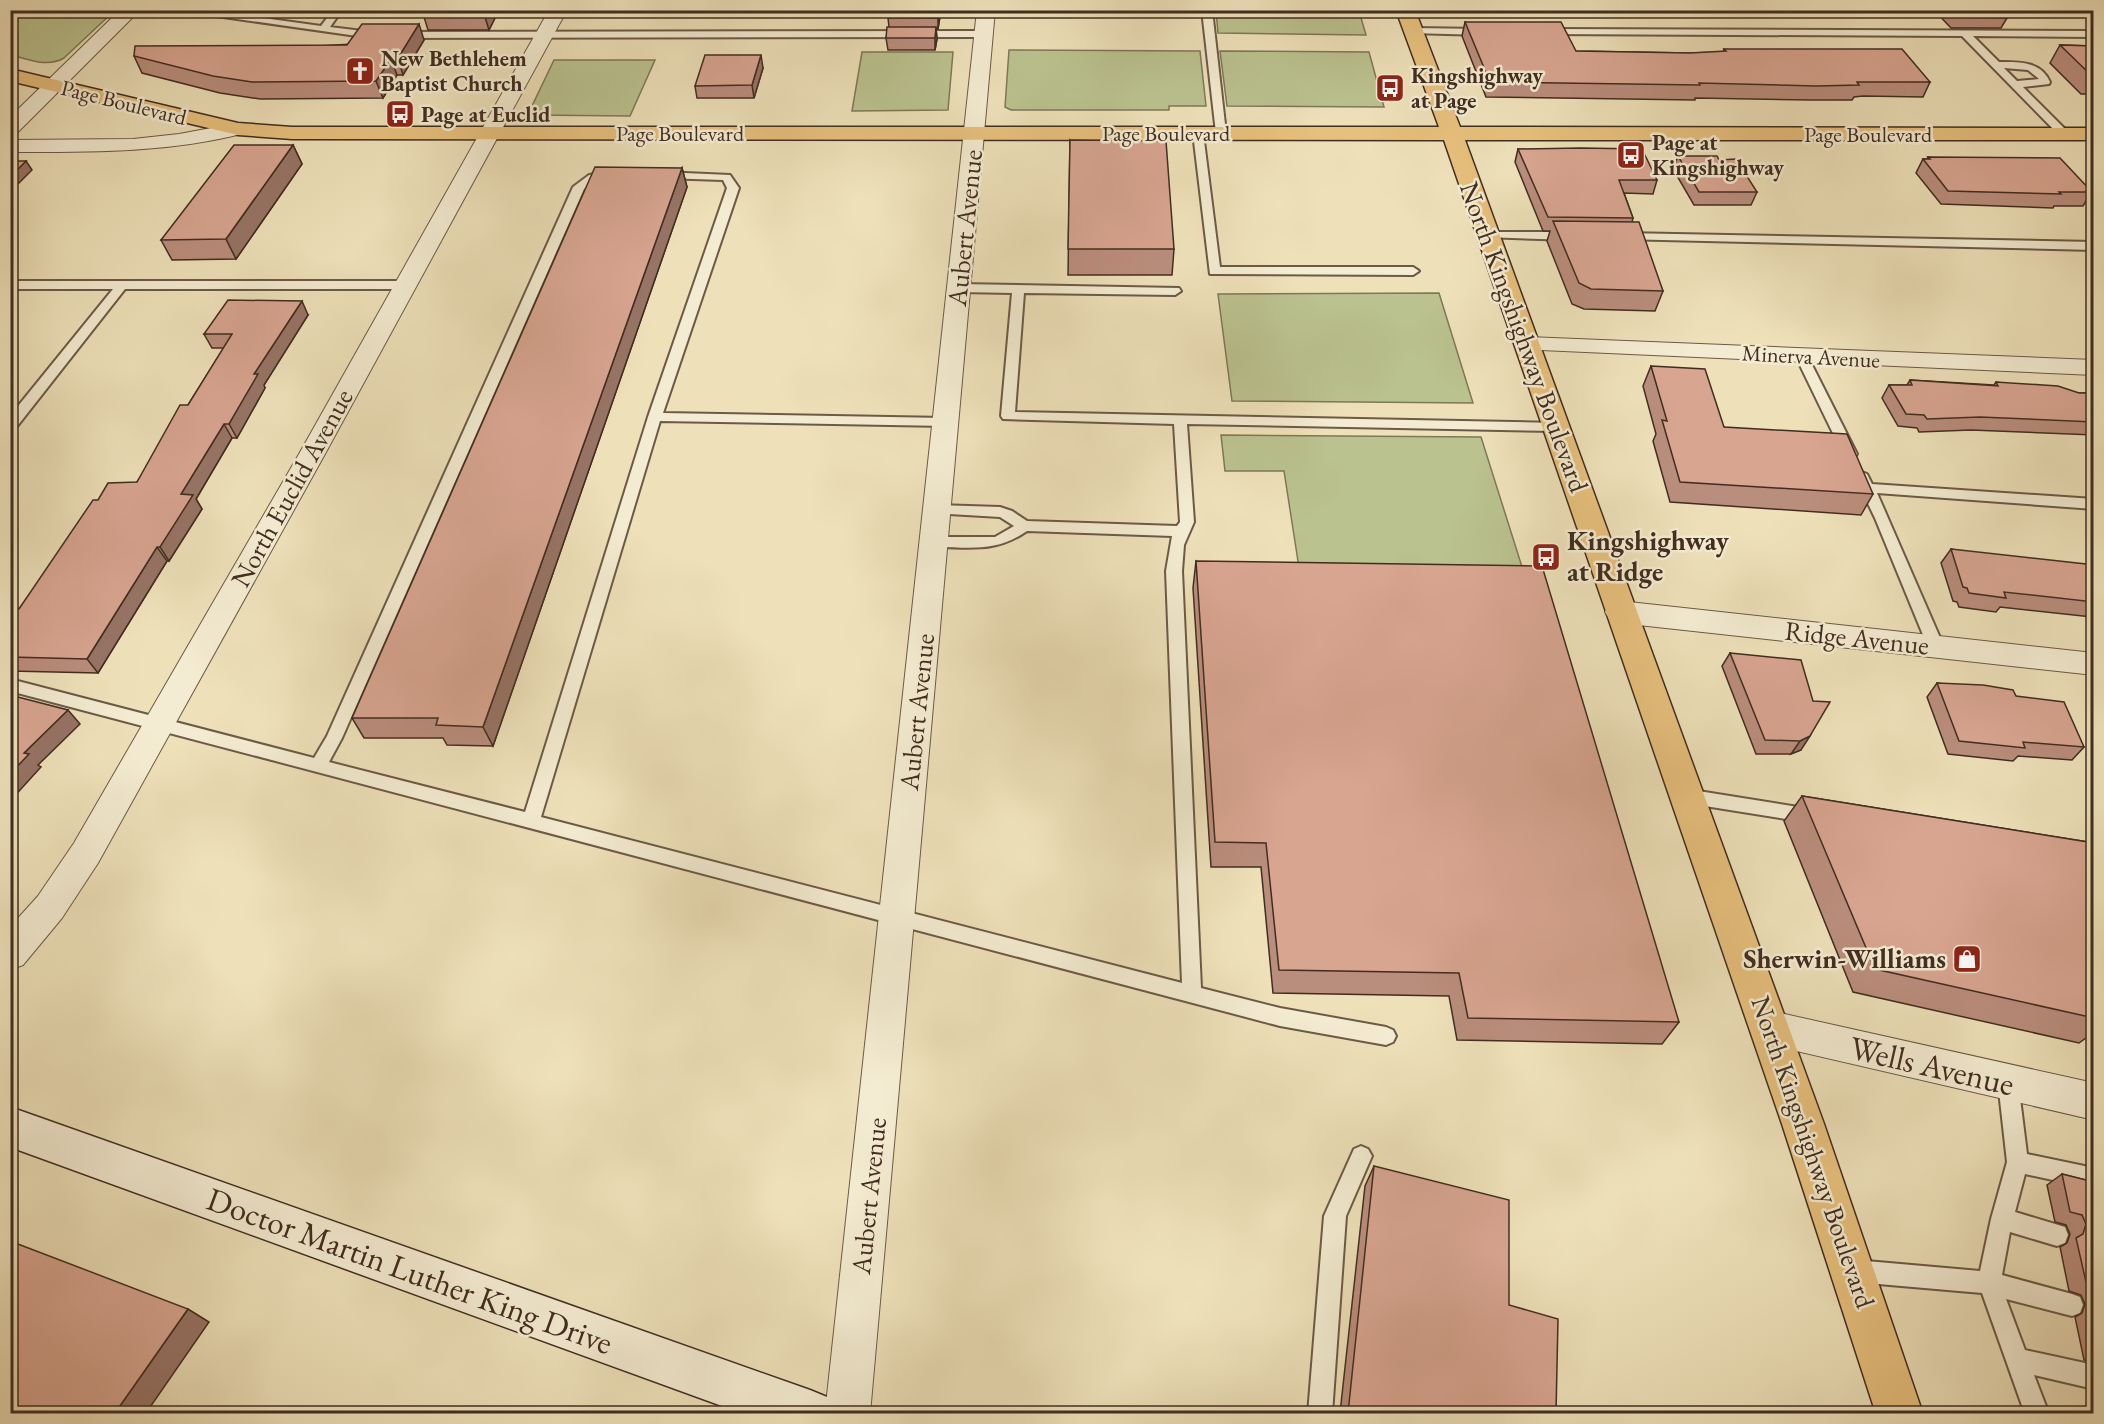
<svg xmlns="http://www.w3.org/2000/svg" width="2104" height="1424" font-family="'EB Garamond',serif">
  <rect width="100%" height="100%" fill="#eee1ba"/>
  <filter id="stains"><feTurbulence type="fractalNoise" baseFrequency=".00333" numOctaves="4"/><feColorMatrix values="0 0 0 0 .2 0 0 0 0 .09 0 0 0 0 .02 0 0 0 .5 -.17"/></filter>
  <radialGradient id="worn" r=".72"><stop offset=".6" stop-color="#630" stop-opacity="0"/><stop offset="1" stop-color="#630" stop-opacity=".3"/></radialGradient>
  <g fill="#bac28f" stroke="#7e7858" stroke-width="1.5">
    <path d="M11 10H114V11L64 58C47 68 28 59 11 55Z"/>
    <polygon points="1216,11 1359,11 1366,35 1218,33"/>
    <polygon points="1009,50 1200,51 1206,106 1169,106 1169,110 1011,110 1005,107"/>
    <polygon points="1220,51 1369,52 1384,107 1227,106"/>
    <polygon points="862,52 953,52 948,110 852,111"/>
    <polygon points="554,60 655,60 630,116 532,115 532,106"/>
    <polygon points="1439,293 1473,403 1232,401 1218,294"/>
    <polygon points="1221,435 1481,437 1529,589 1302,587 1284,471 1225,471"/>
  </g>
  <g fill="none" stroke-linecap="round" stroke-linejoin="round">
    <g stroke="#6c5a46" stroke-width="4">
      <g id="lane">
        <polygon points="174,10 204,10 321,26 333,10 342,10 330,27 371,32 984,31 989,34 984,37 371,38"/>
        <polygon points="1202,10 1212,10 1226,133 1221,136 1216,133"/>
        <polygon points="1413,28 1484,29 1489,32 1484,35 1410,33 1408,31"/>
        <path d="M1545 29 2094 31V37L1973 36 1999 62C2019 62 2041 61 2050 82L2049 84 2023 87 2068 132V136H2060L1962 36 1542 34V30ZM2004 68 2028 70 2039 79 2017 81Z"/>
        <polygon points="1198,130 1203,133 1220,267 1413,267 1419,271 1413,275 1210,274 1193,133"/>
        <path d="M610 172 616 175 614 177 596 180 584 189 342 738 329 762 525 812 648 417 727 188 723 180 662 178 656 175 662 172 730 175 739 188 663 413 946 418 953 422 946 426 660 421 541 817 1182 983 1166 571 1172 536 1027 531C995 553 972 547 934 547L927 542 934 537H995L1014 526 1000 517 932 513 930 510 932 507 937 505 1000 507 1012 511 1027 521 1177 526 1180 522 1174 424 1003 419 1001 416 1012 293 959 292 953 288 959 284 1179 288 1181 291 1175 295 1024 293 1015 412 1557 423 1564 427 1557 431 1187 424 1194 522 1184 545 1182 571 1201 988 1280 1008 1386 1027 1393 1030 1396 1036 1393 1042 1386 1045 1280 1026 10 691V679L314 758 327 736 573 187 589 175Z"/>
        <polygon points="1488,232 1571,232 1577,236 1571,240 1484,237 1482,235"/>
        <polygon points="1623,233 2094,242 2094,250 1619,239 1617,237"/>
        <polygon points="10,281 405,281 411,285 405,289 125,289 15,429 10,430 10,416 113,289 10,289"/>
        <polygon points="1801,351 1807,355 1857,454 1855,457 1845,457 1843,454 1795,355"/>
        <polygon points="1862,472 1867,474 1872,484 2094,499 2094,509 1877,493 1944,647 1942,651 1930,651 1928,647 1875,518 1855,477"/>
        <polygon points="1686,789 1811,809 1817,811 1820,816 1817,821 1811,823 1686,803 1680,801 1677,796 1680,791"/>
        <polygon points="2008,1072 2015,1075 2018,1082 2027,1154 2094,1168 2094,1189 2025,1174 2015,1212 2065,1227 2068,1235 2065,1243 2057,1246 2010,1232 2002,1275 2072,1294 2080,1297 2083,1305 2080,1313 2072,1316 2006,1299 2025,1350 2094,1365 2094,1389 2034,1375 2049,1414 2025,1414 1982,1293 1855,1282 1847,1279 1844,1271 1847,1263 1855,1260 1980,1271 1991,1219 2007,1162 1998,1082 2001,1075"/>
        <polygon points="1361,1146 1368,1149 1372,1156 1346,1216 1332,1414 1308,1414 1324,1216 1354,1149"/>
      </g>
    </g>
    <g stroke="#6c5a46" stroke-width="2">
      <g id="street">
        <polygon points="120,10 140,10 17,133 10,135 10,117"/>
        <polygon points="549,10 567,10 325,454 98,863 62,918 23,965 10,970 10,927 38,896 74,843 299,454"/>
        <polygon points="977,10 995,10 870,1414 825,1414"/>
        <path d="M238 123 245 125 248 129 245 133C168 153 90 152 10 152V140L133 139 179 134Z"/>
        <polygon points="1528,337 2094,360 2094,375 1519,349 1516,344 1519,339"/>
        <polygon points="1620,601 2094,653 2094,675 1620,623 1610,620 1605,612 1610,604"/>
        <polygon points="1771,1011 2094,1083 2094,1120 1771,1045 1758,1040 1752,1028 1758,1016"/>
      </g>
    </g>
    <g stroke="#412d20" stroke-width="3">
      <polygon id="secondary" points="10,1107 810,1390 827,1397 833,1414 744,1414 10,1147"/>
    </g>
    <g stroke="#412d20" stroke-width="3">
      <polygon id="primary" points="1396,10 1415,10 1460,127 2094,128 2094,140 1465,140 1824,1124 1923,1414 1876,1414 1782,1124 1444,140 292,139 238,135 10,81 10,69 238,123 292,127 1439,127"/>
    </g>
    <use href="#lane" fill="#f4ecd2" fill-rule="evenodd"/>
    <use href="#street" fill="#f4ecd2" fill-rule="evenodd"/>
    <use href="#secondary" fill="#f4ecd2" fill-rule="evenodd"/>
    <use href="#primary" fill="#e7c07d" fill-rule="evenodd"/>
  </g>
  <g fill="#ba8e7d" stroke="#412d20" stroke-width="1.5">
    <polygon points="499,10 489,30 428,30 424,17"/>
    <polygon points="941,10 938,29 936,29 937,39 935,50 888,50 886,38 889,27 888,18"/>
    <polygon points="1934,10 2000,10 2007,18 2001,28 1951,28"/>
    <polygon points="1465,22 1576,51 1690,53 1723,52 1724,49 1930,82 1923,97 1863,96 1854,97 1852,100 1810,100 1695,98 1695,100 1486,97 1462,36"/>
    <polygon points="424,40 403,75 397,75 383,98 260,99 220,93 142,73 134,56"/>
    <polygon points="2060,45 2094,46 2094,94 2081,94 2050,63"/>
    <polygon points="763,68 754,98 697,98 695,86"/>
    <polygon points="1070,140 1174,249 1172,275 1068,275"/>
    <polygon points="293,145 302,164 236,259 172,260 161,240"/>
    <polygon points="1518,149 1657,180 1653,194 1624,193 1633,218 1632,222 1663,291 1655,311 1584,309 1572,304 1547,241 1550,231 1543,231 1515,162"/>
    <polygon points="1678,156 1719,160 1757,192 1751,205 1694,205 1673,169"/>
    <polygon points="1928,157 2092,192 2083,206 2054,206 2053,208 1941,204 1916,173 1923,159 1927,159"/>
    <polygon points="682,168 687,187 493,746 447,745 443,738 364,738 352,718"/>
    <polygon points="308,315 264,385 265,388 237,438 232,438 196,499 202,509 169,561 167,561 98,673 10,671 10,609 19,609 98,500 137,482 188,405 224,348 212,348 204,334"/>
    <polygon points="1651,366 1724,427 1873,494 1861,515 1670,502 1653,441 1656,434 1643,386"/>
    <polygon points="1910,380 1994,385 1996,382 2079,393 2094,393 2094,435 1971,430 1919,432 1917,428 1898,426 1882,398 1889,385 1907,385"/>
    <polygon points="1951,549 2094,580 2094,615 2092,617 2000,607 1996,612 1959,607 1957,602 1953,601 1941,563"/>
    <polygon points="1196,561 1679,1022 1662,1044 1457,1040 1449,996 1273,993 1261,867 1211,867 1193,588"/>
    <polygon points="1730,653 1813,701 1801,750 1791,754 1756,754 1722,666"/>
    <polygon points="1937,683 2016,696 2084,747 2072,760 2018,756 2013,761 1948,754 1927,697"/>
    <polygon points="1802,796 2094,843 2094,1032 2079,1043 1853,992 1784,821"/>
    <polygon points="1374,1166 1509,1305 1556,1413 1340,1413 1365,1186"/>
    <polygon points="2062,1174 2094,1182 2094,1363 2084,1360 2075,1317 2082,1313 2085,1304 2081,1295 2069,1291 2060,1247 2067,1243 2070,1234 2066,1225 2055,1222 2047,1185"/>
  </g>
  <g fill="#977466" stroke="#412d20" stroke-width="1.5">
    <polygon points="489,10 499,10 489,30 485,17"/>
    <polygon points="939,10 941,10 938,29 938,18"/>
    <polygon points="419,24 424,40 403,75 398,58"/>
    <polygon points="936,27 937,39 935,50 935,38"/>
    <polygon points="761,55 763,68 754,98 752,85"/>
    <polygon points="391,59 397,75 383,98 376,81"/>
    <polygon points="293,145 302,164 236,259 226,239"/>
    <polygon points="26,161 32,170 10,192 10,177"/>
    <polygon points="682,168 687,187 493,746 483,727"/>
    <polygon points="302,301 308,315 264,385 265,388 237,438 229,424 254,374"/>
    <polygon points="224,424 232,438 196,499 202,509 169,561 160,547 181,494"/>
    <polygon points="157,547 167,561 98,673 87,659"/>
    <polygon points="68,710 80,724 38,765 41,767 10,801 10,774 24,753"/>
    <polygon points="1810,736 1801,750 1791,754 1800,741"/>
    <polygon points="188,1309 209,1322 146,1413 115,1413"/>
  </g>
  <g fill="#d8a591" stroke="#412d20" stroke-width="1.5">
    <polygon points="429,10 489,10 485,17 424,17"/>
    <polygon points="889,10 939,10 938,18 888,18"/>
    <polygon points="1949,10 2000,10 2007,18 1956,17"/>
    <polygon points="1465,22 1561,22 1576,51 1690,53 1726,51 1724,49 1902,49 1930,82 1857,82 1859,85 1816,86 1699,83 1700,85 1490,82"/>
    <polygon points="362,24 419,24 398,58 391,59 376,81 252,82 213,76 134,56 135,46 347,45"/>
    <polygon points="887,27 936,27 935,38 886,38"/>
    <polygon points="2060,45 2094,46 2094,76 2092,76"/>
    <polygon points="705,55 761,55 752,85 695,86"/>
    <polygon points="1070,140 1166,141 1174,249 1068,249"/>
    <polygon points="234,145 293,145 226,239 161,240"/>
    <polygon points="1581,148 1642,149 1657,180 1619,180 1633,218 1548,217 1518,149"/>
    <polygon points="1678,156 1717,156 1719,160 1736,159 1757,192 1699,192"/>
    <polygon points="1928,157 2060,158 2092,192 2059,192 2061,194 1948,191 1923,159 1930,159"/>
    <polygon points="10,161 26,161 10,177"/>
    <polygon points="595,167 682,168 483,727 436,725 438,718 352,718"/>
    <polygon points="1553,221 1639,222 1663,291 1591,289 1579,283"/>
    <polygon points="228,300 302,301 254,374 258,374 229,424 224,424 181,494 193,495 160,547 157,547 87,659 10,657 10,609 19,609 93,500 98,500 108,483 137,482 180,405 188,405 232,334 204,334"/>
    <polygon points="1651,366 1705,369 1724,427 1847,434 1873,494 1680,482 1662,420 1667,421"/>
    <polygon points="1910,380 1998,386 1996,382 2058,386 2079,393 2094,393 2094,422 1980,417 1927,419 1924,415 1906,414 1889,385 1912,385"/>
    <polygon points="1951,549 2086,564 2094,580 2094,602 2004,592 2006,598 1969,593 1967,588 1963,587"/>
    <polygon points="1196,561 1542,566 1679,1022 1468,1018 1459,973 1279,970 1266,843 1215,842"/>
    <polygon points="1730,653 1801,660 1813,701 1830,702 1810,736 1800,741 1765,740"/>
    <polygon points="1937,683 1983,685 2013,690 2016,696 2064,702 2084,747 2023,742 2025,748 1959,741"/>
    <polygon points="10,695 68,710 24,753 29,754 10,774"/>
    <polygon points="1802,796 2094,843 2094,1018 1875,969"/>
    <polygon points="1374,1166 1509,1200 1509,1305 1558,1319 1556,1413 1348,1413"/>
    <polygon points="2062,1174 2094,1182 2094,1284 2086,1282 2076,1238 2083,1234 2086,1224 2082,1215 2070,1212"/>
    <polygon points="10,1241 188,1309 115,1413 10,1413"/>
  </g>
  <defs>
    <g id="church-square" transform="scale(1.5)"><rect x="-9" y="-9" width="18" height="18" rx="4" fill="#8f2418" stroke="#f4ecd2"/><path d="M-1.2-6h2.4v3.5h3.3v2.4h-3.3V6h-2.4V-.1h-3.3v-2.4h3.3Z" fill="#fff"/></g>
    <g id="bus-square" transform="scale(1.5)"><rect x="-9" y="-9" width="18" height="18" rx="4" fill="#8f2418" stroke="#f4ecd2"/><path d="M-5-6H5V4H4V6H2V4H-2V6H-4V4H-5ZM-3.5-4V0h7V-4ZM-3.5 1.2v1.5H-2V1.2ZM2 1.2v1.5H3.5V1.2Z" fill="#fff"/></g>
    <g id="shop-square" transform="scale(1.5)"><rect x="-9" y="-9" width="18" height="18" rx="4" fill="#8f2418" stroke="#f4ecd2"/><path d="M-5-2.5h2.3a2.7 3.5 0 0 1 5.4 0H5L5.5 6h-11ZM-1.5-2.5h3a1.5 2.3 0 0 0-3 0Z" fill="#fff"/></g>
  </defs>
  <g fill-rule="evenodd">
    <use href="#church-square" x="360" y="71"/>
    <use href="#bus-square" x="1390" y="88"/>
    <use href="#bus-square" x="400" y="114"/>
    <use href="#bus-square" x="1631" y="155"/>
    <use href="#bus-square" x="1546" y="557"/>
    <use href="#shop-square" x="1967" y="959"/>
  </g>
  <g text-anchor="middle" stroke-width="5" stroke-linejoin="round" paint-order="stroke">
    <g font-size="22" font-weight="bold" fill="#412d20" stroke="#f4ecd2" text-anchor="start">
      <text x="381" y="66">New Bethlehem<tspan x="381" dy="25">Baptist Church</tspan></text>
      <text x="1411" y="83">Kingshighway<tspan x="1411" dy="25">at Page</tspan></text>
      <text x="421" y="122">Page at Euclid</text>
      <text x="1652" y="150">Page at<tspan x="1652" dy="25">Kingshighway</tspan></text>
    </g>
    <g font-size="22" fill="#412d20" stroke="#f4ecd2">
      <text transform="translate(124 102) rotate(14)" y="8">Page Boulevard</text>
      <text x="680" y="141">Page Boulevard</text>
      <text x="1166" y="141">Page Boulevard</text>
      <text x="1868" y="142">Page Boulevard</text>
      <text transform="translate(1811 356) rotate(3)" y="8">Minerva Avenue</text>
    </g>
    <g font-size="27" fill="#412d20" stroke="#f4ecd2">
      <text transform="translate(965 228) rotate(-84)" y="9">Aubert Avenue</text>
      <text transform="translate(1524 337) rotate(70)" y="9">North Kingshighway Boulevard</text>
      <text transform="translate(292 488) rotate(-61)" y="9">North Euclid Avenue</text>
      <text transform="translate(1857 638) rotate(6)" y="9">Ridge Avenue</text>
      <text transform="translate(917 712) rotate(-84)" y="9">Aubert Avenue</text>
      <text transform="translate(1813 1152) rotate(71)" y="9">North Kingshighway Boulevard</text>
      <text transform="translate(869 1196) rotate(-84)" y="9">Aubert Avenue</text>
    </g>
    <g font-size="27" font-weight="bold" fill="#412d20" stroke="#f4ecd2" text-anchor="start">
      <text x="1567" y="550">Kingshighway<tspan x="1567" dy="31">at Ridge</tspan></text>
      <text x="1946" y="968" text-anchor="end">Sherwin-Williams</text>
    </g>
    <g font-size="33" fill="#412d20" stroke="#f4ecd2">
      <text transform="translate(1932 1065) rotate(13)" y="12">Wells Avenue</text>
      <text transform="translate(410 1270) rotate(20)" y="12">Doctor Martin Luther King Drive</text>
    </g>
  </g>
  <rect width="2104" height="1424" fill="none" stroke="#eee1ba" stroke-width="36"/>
  <rect x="12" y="12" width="2080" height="1400" fill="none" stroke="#412d20" stroke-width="3"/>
  <rect x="18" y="18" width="2068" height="1388" fill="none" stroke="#412d20" stroke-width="1.5"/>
  <rect width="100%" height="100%" filter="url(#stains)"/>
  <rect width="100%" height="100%" fill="url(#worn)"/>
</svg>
